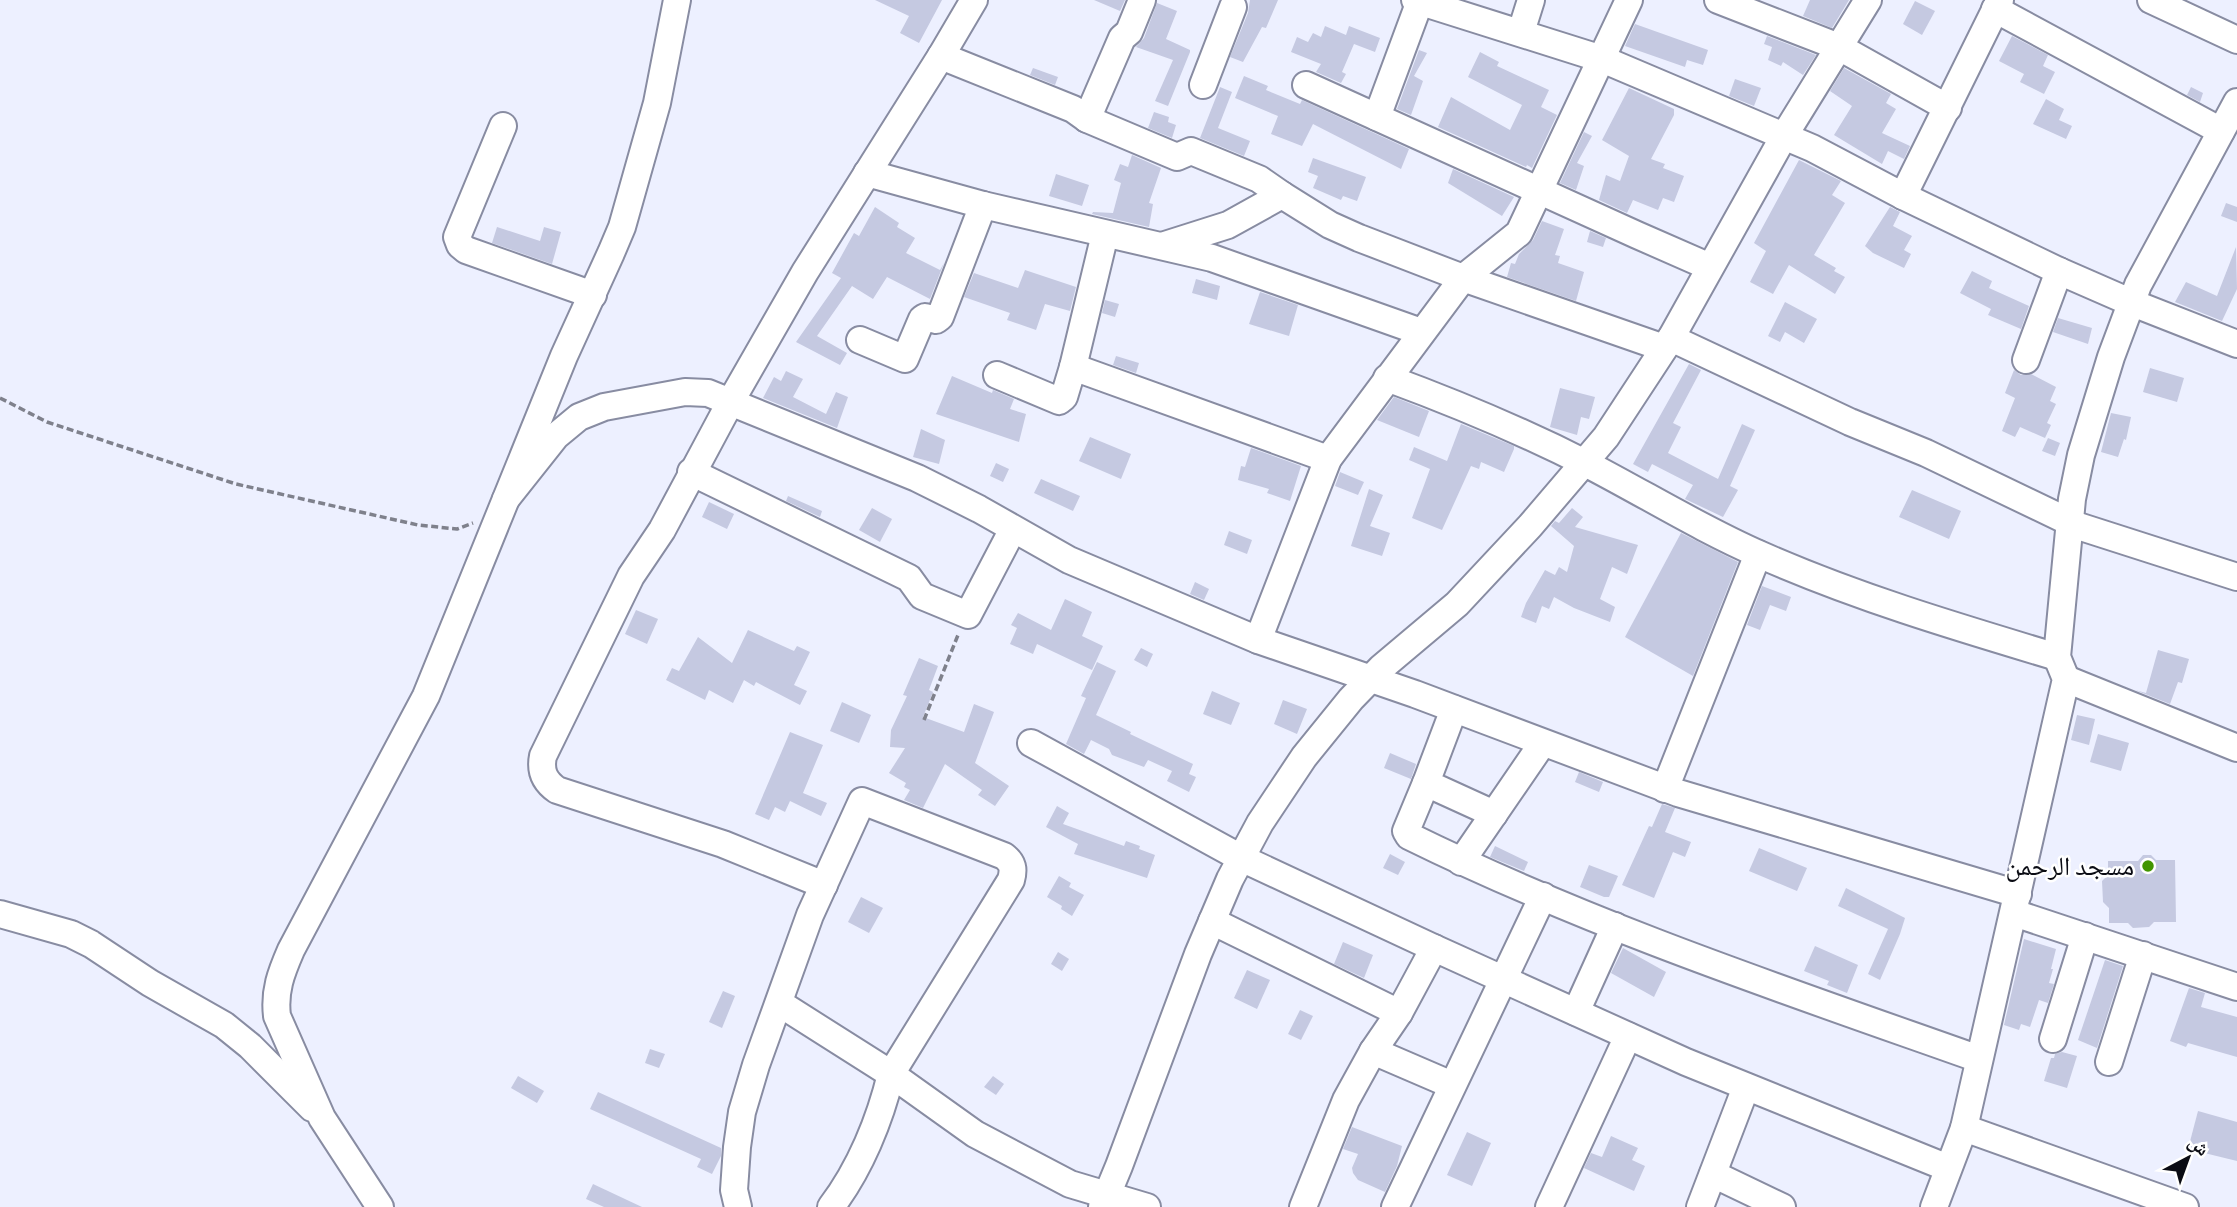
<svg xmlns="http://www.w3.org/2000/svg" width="2237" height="1207" font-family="Commissioner,'Noto Naskh Arabic',sans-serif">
  <rect width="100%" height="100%" fill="#edf0ff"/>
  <g fill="#c5c9e1">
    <polygon points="875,0 942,0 919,43 900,33 909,16"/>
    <polygon points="1094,0 1125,0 1120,11"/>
    <polygon points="1250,0 1278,0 1266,28 1262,27 1243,62 1230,57 1248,13"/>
    <polygon points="1810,0 1849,0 1832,28 1803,16"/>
    <polygon points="1915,1 1935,11 1922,35 1903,24"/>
    <polygon points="1157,3 1177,11 1166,39 1190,50 1190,52 1168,106 1155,101 1173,60 1136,47 1144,38"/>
    <polygon points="1635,24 1708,50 1703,65 1687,60 1685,67 1625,46"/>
    <polygon points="1325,26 1346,35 1349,26 1380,38 1375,52 1354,44 1342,72 1346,74 1341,83 1316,72 1321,64 1291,52 1297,37 1308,42 1313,33 1321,37"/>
    <polygon points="1767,36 1816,55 1803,75 1783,62 1781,66 1768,60 1772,47 1764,44"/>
    <polygon points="2012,36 2048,55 2043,66 2055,72 2044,94 2020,82 2024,74 1999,61"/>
    <polygon points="1419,50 1427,53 1414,76 1423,81 1411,115 1397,109"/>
    <polygon points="1480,52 1499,62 1497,66 1549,90 1541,107 1557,115 1532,168 1527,165 1526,167 1438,127 1451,97 1510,130 1522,105 1468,77"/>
    <polygon points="1033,68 1058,77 1055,85 1030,75"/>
    <polygon points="1844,68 1891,94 1886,103 1896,109 1882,133 1910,146 1904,159 1888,151 1882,164 1834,135 1852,106 1830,91"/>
    <polygon points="1244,76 1268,86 1266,90 1300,104 1302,100 1409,149 1401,169 1313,124 1302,146 1271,134 1278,116 1235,98"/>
    <polygon points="1735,79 1761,88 1754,106 1729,96"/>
    <polygon points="1220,87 1232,92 1218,128 1250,141 1244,156 1200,138"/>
    <polygon points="2191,87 2203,93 2200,102 2187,95"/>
    <polygon points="1629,88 1674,109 1674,115 1651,159 1665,164 1663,168 1684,176 1674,202 1663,198 1658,210 1633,200 1627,213 1599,200 1606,175 1620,181 1629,156 1602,140"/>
    <polygon points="2046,99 2064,109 2059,120 2072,126 2066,139 2033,124"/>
    <polygon points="1154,112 1169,117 1168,122 1176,125 1172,138 1148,128"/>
    <polygon points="1584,132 1592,136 1577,163 1584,166 1576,190 1560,183"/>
    <polygon points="1132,155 1161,168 1149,203 1153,204 1149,227 1092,214 1093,212 1113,213 1121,183 1114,180 1120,164 1128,167"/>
    <polygon points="1313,158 1366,177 1357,201 1343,196 1341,200 1313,188 1318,176 1308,172"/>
    <polygon points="1799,160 1841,181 1832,195 1845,203 1814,255 1836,268 1834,271 1845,277 1835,294 1789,265 1773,294 1750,282 1766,251 1754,243"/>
    <polygon points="1453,169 1514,197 1502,216 1448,183"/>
    <polygon points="1056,174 1089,185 1082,206 1049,196"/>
    <polygon points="2226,203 2237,207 2237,222 2221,216"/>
    <polygon points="875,207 899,223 897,227 915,238 906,253 940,270 944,263 930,299 887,277 873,299 852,286 817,336 847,353 840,365 796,342 841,278 832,273 854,233 859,236"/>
    <polygon points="1890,207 1900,212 1893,226 1912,236 1904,250 1911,254 1904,268 1873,253 1865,246"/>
    <polygon points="1542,221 1564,229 1555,255 1560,256 1558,263 1584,272 1576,301 1507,277 1511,263 1515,264 1519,254 1533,240"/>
    <polygon points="497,227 540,241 544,227 561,232 552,264 492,243"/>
    <polygon points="1590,231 1606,238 1603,247 1587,242"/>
    <polygon points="2236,247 2237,289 2222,321 2175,302 2186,282 2217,296"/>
    <polygon points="1025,270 1076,287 1070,311 1045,304 1036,330 1007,320 1010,313 964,297 974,273 1018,288"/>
    <polygon points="1972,271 1992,281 1989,288 2029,306 2021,329 1988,315 1991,309 1960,293"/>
    <polygon points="1196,279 1220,286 1217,300 1192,293"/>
    <polygon points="1260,292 1298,305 1289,336 1249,324"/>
    <polygon points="1105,300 1119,304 1115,317 1102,313"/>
    <polygon points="1785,302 1817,319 1804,343 1785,332 1780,342 1768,336"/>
    <polygon points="2058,318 2092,328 2088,344 2053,332"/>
    <polygon points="1116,356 1139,363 1136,373 1113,365"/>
    <polygon points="1689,364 1701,370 1673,423 1681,427 1668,453 1718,479 1742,424 1755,430 1730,486 1738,490 1723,517 1685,499 1693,485 1652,464 1648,472 1633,464"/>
    <polygon points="2150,368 2184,378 2177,402 2143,392"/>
    <polygon points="2014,370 2021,375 2031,374 2056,387 2050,401 2056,404 2047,423 2051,425 2045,438 2020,427 2015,437 2002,431 2015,398 2005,393"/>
    <polygon points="786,371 803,379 793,397 826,414 836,392 848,397 837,428 763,398 774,377 781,381"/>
    <polygon points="952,376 992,393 993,390 1014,399 1010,409 1026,414 1019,442 936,414"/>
    <polygon points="1560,388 1595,397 1589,419 1581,417 1577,435 1550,427"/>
    <polygon points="1394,397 1429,411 1419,437 1377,420"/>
    <polygon points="2111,413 2131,417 2126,440 2124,439 2118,457 2101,452"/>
    <polygon points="1461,424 1514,446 1514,449 1504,472 1481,462 1479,469 1471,466 1442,530 1412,518 1430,469 1409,460 1414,447 1447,461"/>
    <polygon points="921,429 945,440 939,464 913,457"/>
    <polygon points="1090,437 1131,454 1121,479 1079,461"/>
    <polygon points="2048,438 2060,443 2055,456 2042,451"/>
    <polygon points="1251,448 1301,466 1290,501 1267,493 1269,489 1238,480 1241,466 1245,467"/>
    <polygon points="996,463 1009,469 1003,482 990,476"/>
    <polygon points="1340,472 1364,482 1358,495 1335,486"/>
    <polygon points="1041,479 1080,496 1073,511 1034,493"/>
    <polygon points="1369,489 1383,495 1370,526 1390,533 1382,556 1351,546"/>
    <polygon points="1912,490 1961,511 1949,539 1899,517"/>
    <polygon points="788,496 822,511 820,517 786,501"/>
    <polygon points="709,502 734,514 727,529 702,517"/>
    <polygon points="872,508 892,519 880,542 859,530"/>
    <polygon points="1572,508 1583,517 1575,527 1638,545 1627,574 1612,567 1600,599 1615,607 1610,622 1574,608 1554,597 1549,609 1542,606 1536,623 1521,617 1526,603 1545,570 1555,575 1559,567 1567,572 1574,546 1551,526 1555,521 1559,523"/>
    <polygon points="1229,531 1252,540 1247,554 1224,545"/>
    <polygon points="1681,533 1738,562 1693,676 1625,637"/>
    <polygon points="1195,582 1209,589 1204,600 1190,594"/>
    <polygon points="1762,586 1791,597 1786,611 1770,605 1760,630 1747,625"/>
    <polygon points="1065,599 1092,612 1082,636 1103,646 1092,670 1037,644 1033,654 1010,644 1017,628 1011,625 1018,613 1051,630"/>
    <polygon points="636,610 658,619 647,644 625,634"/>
    <polygon points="748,630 794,651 797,646 810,652 794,685 807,691 800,705 756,682 754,686 744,680 733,703 709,690 705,700 666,680 672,668 679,671 698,637 732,663"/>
    <polygon points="1141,648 1153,654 1147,667 1134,660"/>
    <polygon points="2158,650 2189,659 2182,683 2178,682 2170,704 2135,690 2146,693"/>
    <polygon points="919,658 938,666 929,690 933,692 923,717 964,732 974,704 994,712 975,763 1009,786 995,806 978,795 982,790 945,764 923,808 904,800 910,790 904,787 906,783 889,773 905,748 890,747 891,730 907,696 903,695"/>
    <polygon points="1097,662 1116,671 1096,715 1131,732 1130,734 1193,764 1189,774 1196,777 1189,792 1167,781 1172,771 1148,760 1144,767 1112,755 1109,749 1091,740 1084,754 1066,744 1086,698 1081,696"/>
    <polygon points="1212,691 1240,703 1231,725 1203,714"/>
    <polygon points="1283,700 1307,709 1297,734 1274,724"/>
    <polygon points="842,702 871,715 859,743 830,731"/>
    <polygon points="2077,715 2095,719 2089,745 2071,740"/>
    <polygon points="790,732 823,745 803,793 827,803 821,816 790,801 785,812 775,807 769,820 755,814"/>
    <polygon points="2098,734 2129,743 2121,771 2090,762"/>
    <polygon points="1390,753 1416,764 1411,779 1384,768"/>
    <polygon points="1579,772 1603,782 1599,792 1575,782"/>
    <polygon points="1662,804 1675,808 1665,832 1691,842 1685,857 1673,852 1654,898 1622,885 1649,826 1652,827"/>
    <polygon points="1057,806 1069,813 1063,824 1124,846 1126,841 1140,846 1139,849 1155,855 1147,878 1074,854 1078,844 1046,827"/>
    <polygon points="1495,846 1528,862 1524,871 1490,857"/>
    <polygon points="1759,848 1807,868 1797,891 1749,871"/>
    <polygon points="1390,854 1405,862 1398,875 1383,868"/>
    <polygon points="2143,855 2151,855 2156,860 2175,860 2176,922 2154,922 2149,927 2133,928 2128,923 2109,923 2109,908 2103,902 2102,881 2108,875 2108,861 2138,861"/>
    <polygon points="1589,865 1618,876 1609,897 1604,897 1580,887"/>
    <polygon points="1059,876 1071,883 1069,887 1084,895 1072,916 1061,909 1062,906 1047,897"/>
    <polygon points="1846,888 1905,918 1900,934 1893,931 1900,934 1880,980 1868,974 1888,929 1838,906"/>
    <polygon points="861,897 883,908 869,933 848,922"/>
    <polygon points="2024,939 2056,949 2051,969 2053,969 2049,983 2054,984 2048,1003 2039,1000 2030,1027 2021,1024 2019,1030 2004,1025"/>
    <polygon points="1343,942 1373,955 1364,978 1334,964"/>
    <polygon points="1815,946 1858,965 1847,993 1827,985 1829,981 1804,971"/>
    <polygon points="1623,948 1666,972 1654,997 1611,973"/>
    <polygon points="1058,952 1069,959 1062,971 1051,964"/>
    <polygon points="2105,960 2123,966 2097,1048 2078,1040"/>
    <polygon points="1247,970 1270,980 1257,1009 1234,998"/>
    <polygon points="2189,988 2205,993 2201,1007 2237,1017 2237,1057 2188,1043 2186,1047 2170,1041"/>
    <polygon points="723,991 735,996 722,1028 709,1022"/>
    <polygon points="1300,1010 1313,1016 1301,1040 1288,1034"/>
    <polygon points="650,1049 665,1054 659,1068 645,1063"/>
    <polygon points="2062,1052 2077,1056 2067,1088 2044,1081 2051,1058 2054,1058 2055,1054"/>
    <polygon points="518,1076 544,1091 537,1103 511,1088"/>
    <polygon points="993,1076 1004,1084 996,1095 984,1087"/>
    <polygon points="598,1092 721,1148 721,1156 712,1174 697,1167 701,1159 590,1109"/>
    <polygon points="2198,1111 2237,1122 2237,1161 2188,1149"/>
    <polygon points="1352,1127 1402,1146 1397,1166 1385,1192 1358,1180 1353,1173 1352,1168 1358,1154 1343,1149"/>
    <polygon points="1467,1132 1491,1143 1472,1186 1447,1175"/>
    <polygon points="1611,1136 1638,1148 1632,1160 1645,1166 1634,1191 1584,1168 1591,1153 1602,1157"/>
    <polygon points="593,1184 642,1207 604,1207 586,1199"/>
  </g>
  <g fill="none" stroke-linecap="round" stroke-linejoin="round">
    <g stroke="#888ca2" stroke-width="30">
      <g id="minor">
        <polyline points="1415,0 1602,59 1812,148 1903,196 2059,271 2130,302 2237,344"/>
        <polyline points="1718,0 1839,47 1948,108"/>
        <polyline points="2151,0 2237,40"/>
        <polyline points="1995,9 2221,131"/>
        <polyline points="1521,32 1531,0"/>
        <polyline points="941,56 1073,109 1087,119 1122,38 1129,32 1142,0"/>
        <polyline points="1203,85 1233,7"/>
        <polyline points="1306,85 1637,235 1710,267"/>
        <polyline points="1377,117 1420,1"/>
        <polyline points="1087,119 1177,157 1191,151 1259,179 1282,195 1228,225 1165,245"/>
        <polyline points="503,126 457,237 460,245 466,250 593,295"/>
        <polyline points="867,173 983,205 1212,258 1421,332"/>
        <polyline points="1282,195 1330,225 1359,238 1463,278 1664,348"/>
        <polyline points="1903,196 2000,0"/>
        <polyline points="1671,338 1850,422 1926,453 2078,526 2237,577"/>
        <polyline points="860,340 905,359 922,319 925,317 936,320 940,317 983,205"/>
        <polyline points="2026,360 2059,271"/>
        <polyline points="1073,367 1105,234"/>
        <polyline points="997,375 1059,401 1064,397 1073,367 1328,459"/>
        <path d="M1387 378C1455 403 1522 431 1587 464 1645 494 1701 529 1761 555 1856 597 1957 627 2057 657"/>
        <polyline points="691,472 909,578 922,596 968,615 1013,529"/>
        <polyline points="506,499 556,436 579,417 604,407 685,392 708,393 917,478 979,509 1069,560 1258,640 1415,694 1678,793 2018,894"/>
        <polyline points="1258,640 1328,459 1463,278 1519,233 1629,0"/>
        <polyline points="2066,679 2237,748"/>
        <polyline points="1454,709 1426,783 1494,814"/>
        <polyline points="1031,743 1241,858 1434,948 1686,1062 1948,1168"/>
        <path d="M1426 783 1406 831 1409 836C1592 926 1787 991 1979 1059"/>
        <polyline points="1665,789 1758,554"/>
        <polyline points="1461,862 1542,744"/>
        <path d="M824 885 723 844 557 790C544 781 540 771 543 756L631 576 662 530 731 401 805 272 941 56 974 0"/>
        <polyline points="2014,913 2237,987"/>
        <polyline points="0,914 71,934 91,944 150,983 224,1025 250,1046 312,1108"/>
        <polyline points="1212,921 1399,1013"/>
        <polyline points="779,1003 891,1074 975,1134 1070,1184 1147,1207"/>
        <polyline points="1576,1012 1615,926"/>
        <polyline points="2053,1039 2085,936"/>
        <polyline points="1373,1051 1452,1085"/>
        <polyline points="2109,1062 2143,955"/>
        <polyline points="1964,1128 2185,1207"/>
        <polyline points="1713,1174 1782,1207"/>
        <path d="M380 1207 322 1118 277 1016C274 991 281 973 291 950L426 696 564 356 611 253 622 227 657 103 677 0"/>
        <path d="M738 1207 734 1190 737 1147 742 1112 756 1065 810 915 862 801 1004 856C1013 863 1014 869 1011 880L891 1074C880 1120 860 1169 831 1207"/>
        <polyline points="1102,1207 1119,1166 1198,954 1230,879 1260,823 1304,757 1351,699 1381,668 1457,604 1530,526 1606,437 1671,338 1784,136 1868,0"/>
        <polyline points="1303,1207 1346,1100 1373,1051 1399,1013 1434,948"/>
        <polyline points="1395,1207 1543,896"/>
        <polyline points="1549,1207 1628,1036"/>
        <polyline points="1700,1207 1746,1087"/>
        <polyline points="1934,1207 1964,1128 2066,679 2057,657 2072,499 2081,455 2111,357 2138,285 2237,102"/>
      </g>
    </g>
    <g stroke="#7f818c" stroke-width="3.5" stroke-dasharray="7 3.5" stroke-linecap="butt">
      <polyline points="0,398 47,422 236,484 418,525 457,529 473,523"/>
      <polyline points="924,720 958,635"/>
    </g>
    <use href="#minor" stroke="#fff" stroke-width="26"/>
  </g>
  <circle fill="#429500" stroke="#fff" stroke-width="2.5" cx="2148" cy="866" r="7"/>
  <g text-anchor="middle" stroke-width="5" stroke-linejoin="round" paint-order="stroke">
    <g font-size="26" fill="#0b0c14" stroke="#fff" text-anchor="end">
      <text x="2134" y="875">مسجد الرحمن</text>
    </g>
  </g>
  <g transform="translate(2188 1158) rotate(41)" stroke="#ffffff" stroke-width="5" paint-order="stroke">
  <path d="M0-5L12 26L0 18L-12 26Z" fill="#0b0c14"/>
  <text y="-10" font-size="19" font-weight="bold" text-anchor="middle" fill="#0b0c14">ش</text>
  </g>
</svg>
